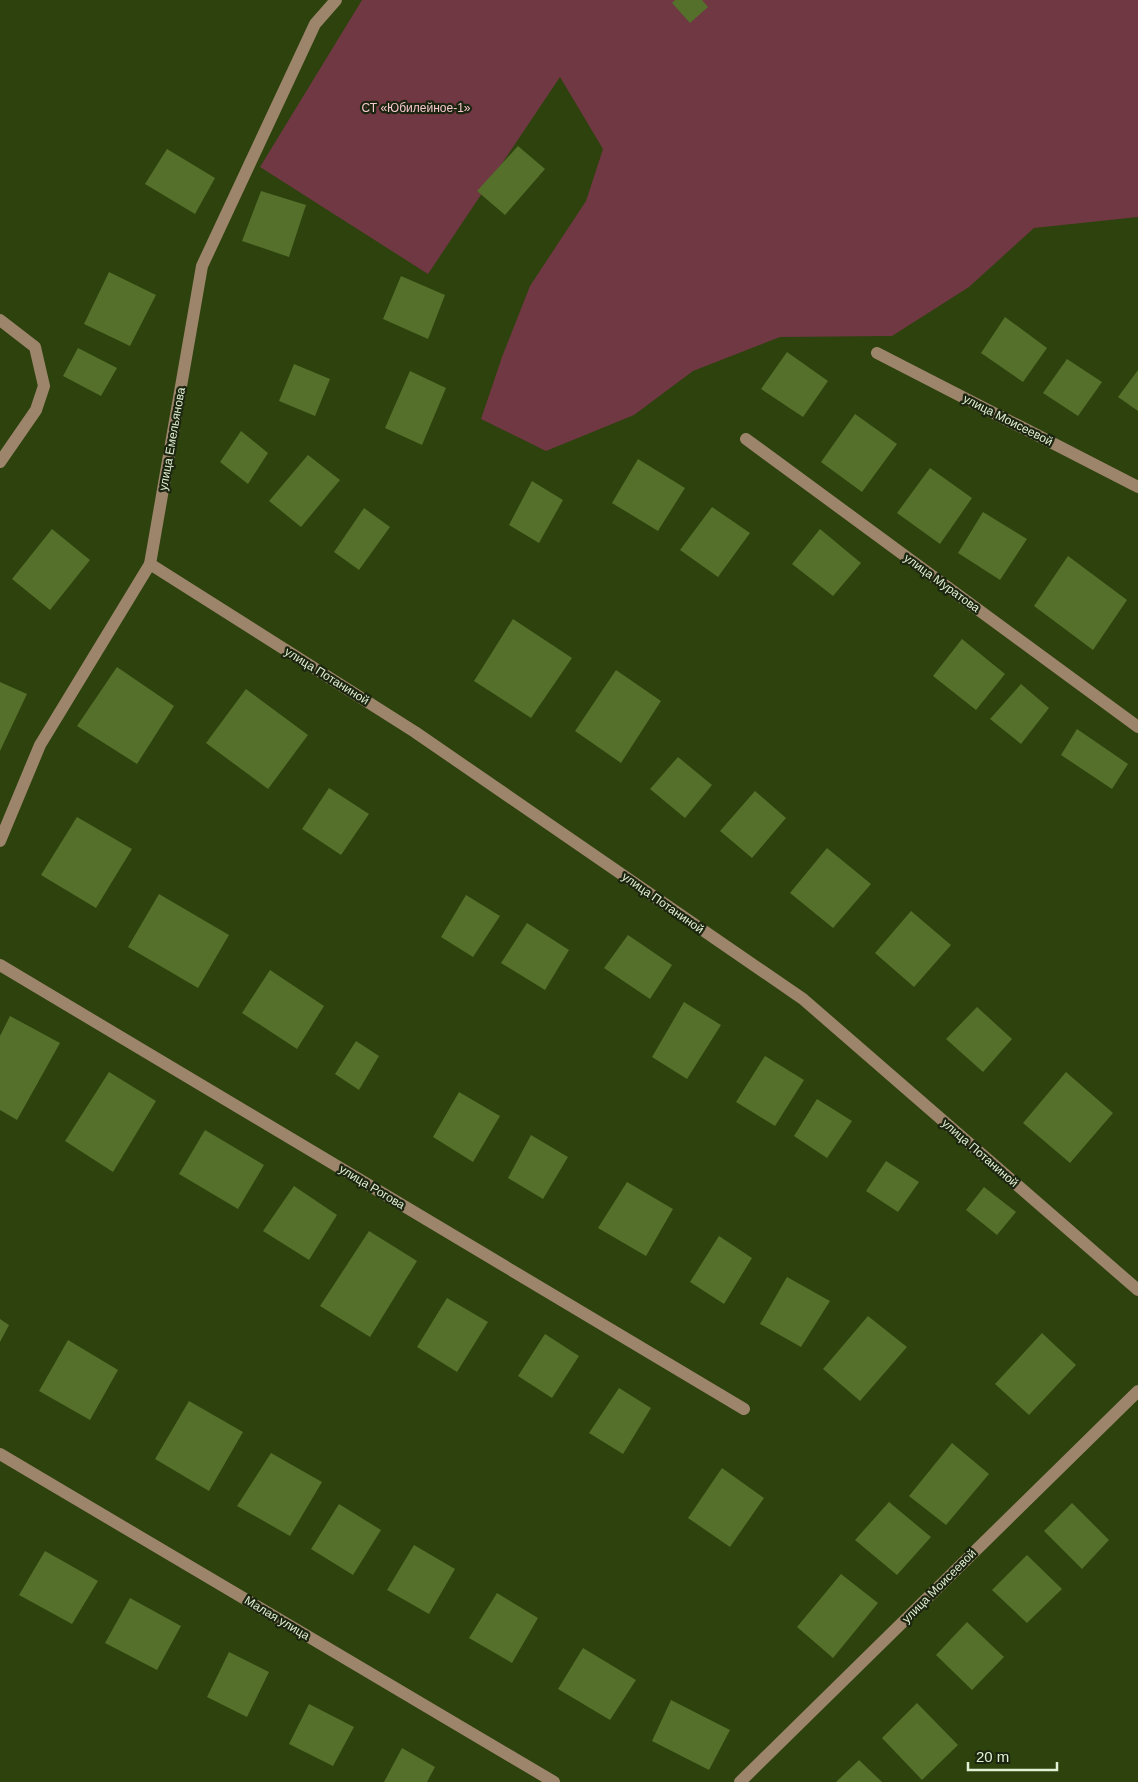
<svg xmlns="http://www.w3.org/2000/svg" width="1138" height="1782" font-family="Helvetica,sans-serif">
  <rect width="100%" height="100%" fill="#2d420c"/>
  <polygon fill="#6f3843" points="362,0 1138,0 1138,217 1034,228 969,287 892,336 780,337 693,371 634,415 546,451 481,419 502,357 530,286 586,201 603,149 560,77 428,274 260,167"/>
  <g fill="#54702b">
    <polygon points="675,0 702,0 708,7 690,23 672,3"/>
    <polygon points="518,146 545,169 505,215 477,191"/>
    <polygon points="167,149 215,178 195,214 145,184"/>
    <polygon points="261,191 306,205 289,257 242,241"/>
    <polygon points="109,272 156,295 130,346 84,324"/>
    <polygon points="401,276 445,295 428,339 383,319"/>
    <polygon points="1005,317 1047,348 1023,382 981,353"/>
    <polygon points="78,348 117,368 101,396 63,376"/>
    <polygon points="787,352 828,381 803,417 761,389"/>
    <polygon points="1067,359 1102,382 1078,416 1043,393"/>
    <polygon points="294,364 330,379 315,416 279,401"/>
    <polygon points="1138,370 1138,411 1118,397"/>
    <polygon points="410,371 446,388 422,445 385,428"/>
    <polygon points="855,414 897,444 862,492 821,462"/>
    <polygon points="241,431 268,453 248,484 220,462"/>
    <polygon points="308,455 340,480 301,527 269,501"/>
    <polygon points="638,459 685,488 658,531 612,503"/>
    <polygon points="930,468 972,498 940,544 897,513"/>
    <polygon points="532,481 563,500 539,543 509,525"/>
    <polygon points="712,507 750,533 718,577 680,550"/>
    <polygon points="364,508 390,527 359,570 334,552"/>
    <polygon points="983,512 1027,539 1000,580 958,553"/>
    <polygon points="52,529 90,560 50,610 12,579"/>
    <polygon points="820,529 861,563 833,596 792,564"/>
    <polygon points="1068,556 1127,600 1093,650 1034,606"/>
    <polygon points="513,619 572,658 531,718 474,681"/>
    <polygon points="962,639 1005,674 976,710 933,676"/>
    <polygon points="117,667 174,706 137,764 77,726"/>
    <polygon points="616,670 661,701 621,763 575,731"/>
    <polygon points="0,682 27,694 0,751"/>
    <polygon points="1021,684 1049,708 1021,744 990,719"/>
    <polygon points="246,689 308,735 268,789 206,743"/>
    <polygon points="1077,729 1128,764 1112,789 1061,755"/>
    <polygon points="678,757 712,785 685,818 650,789"/>
    <polygon points="329,788 369,814 341,855 302,829"/>
    <polygon points="755,791 786,818 752,858 720,831"/>
    <polygon points="77,817 132,849 96,908 41,875"/>
    <polygon points="827,848 871,884 833,928 790,893"/>
    <polygon points="159,894 229,935 198,988 128,947"/>
    <polygon points="466,895 500,916 473,957 441,937"/>
    <polygon points="911,911 951,945 914,987 875,953"/>
    <polygon points="527,923 569,950 545,990 501,963"/>
    <polygon points="628,935 672,965 650,999 604,968"/>
    <polygon points="270,970 324,1006 297,1049 242,1013"/>
    <polygon points="684,1002 721,1025 687,1079 652,1057"/>
    <polygon points="977,1007 1012,1039 983,1072 946,1039"/>
    <polygon points="10,1016 60,1043 17,1120 0,1110 0,1036"/>
    <polygon points="356,1041 379,1056 359,1090 335,1074"/>
    <polygon points="765,1056 804,1080 775,1126 736,1102"/>
    <polygon points="109,1072 156,1101 113,1172 65,1141"/>
    <polygon points="1066,1072 1113,1113 1070,1163 1023,1123"/>
    <polygon points="459,1092 500,1116 473,1162 433,1137"/>
    <polygon points="817,1099 852,1121 827,1158 794,1136"/>
    <polygon points="205,1130 264,1165 238,1209 179,1174"/>
    <polygon points="531,1135 568,1157 543,1199 508,1178"/>
    <polygon points="886,1161 919,1182 898,1212 866,1191"/>
    <polygon points="627,1182 673,1209 646,1256 598,1228"/>
    <polygon points="294,1186 337,1215 309,1260 263,1231"/>
    <polygon points="984,1187 1016,1212 997,1235 966,1210"/>
    <polygon points="369,1231 417,1261 370,1337 320,1306"/>
    <polygon points="719,1236 752,1258 724,1304 690,1282"/>
    <polygon points="787,1277 830,1301 801,1347 760,1324"/>
    <polygon points="447,1298 488,1322 457,1372 417,1347"/>
    <polygon points="868,1316 907,1347 860,1401 823,1369"/>
    <polygon points="0,1319 9,1325 0,1342"/>
    <polygon points="1042,1333 1076,1365 1029,1415 995,1384"/>
    <polygon points="545,1334 579,1356 552,1398 518,1376"/>
    <polygon points="68,1340 118,1370 90,1420 39,1391"/>
    <polygon points="619,1388 651,1408 623,1454 589,1433"/>
    <polygon points="189,1401 243,1432 209,1491 155,1459"/>
    <polygon points="952,1443 989,1474 946,1525 909,1496"/>
    <polygon points="271,1453 322,1482 290,1536 237,1506"/>
    <polygon points="722,1468 764,1498 730,1547 688,1518"/>
    <polygon points="889,1502 931,1537 897,1575 855,1540"/>
    <polygon points="1072,1503 1109,1540 1082,1569 1044,1531"/>
    <polygon points="339,1504 381,1530 353,1575 311,1549"/>
    <polygon points="414,1545 455,1569 429,1614 387,1590"/>
    <polygon points="45,1551 98,1581 72,1624 19,1595"/>
    <polygon points="1027,1555 1062,1589 1027,1623 992,1590"/>
    <polygon points="841,1574 878,1603 833,1658 797,1627"/>
    <polygon points="497,1593 538,1618 512,1663 469,1638"/>
    <polygon points="130,1598 181,1626 157,1670 105,1643"/>
    <polygon points="967,1622 1004,1657 972,1690 936,1655"/>
    <polygon points="583,1648 636,1680 610,1720 558,1689"/>
    <polygon points="229,1652 269,1672 247,1717 207,1697"/>
    <polygon points="671,1700 730,1730 709,1770 652,1741"/>
    <polygon points="917,1703 958,1745 922,1780 882,1738"/>
    <polygon points="309,1704 354,1727 333,1766 289,1744"/>
    <polygon points="402,1748 435,1767 427,1782 384,1782"/>
    <polygon points="859,1760 882,1782 836,1782"/>
  </g>
  <g fill="none" stroke-linecap="round" stroke-linejoin="round">
    <g stroke="#9d856c" stroke-width="12">
      <polyline points="0,320 35,347 44,386 36,410 0,462"/>
      <polyline points="877,353 1138,487"/>
      <polyline points="746,439 1138,727"/>
      <polyline points="150,564 415,732 803,999 1138,1290"/>
      <polyline points="0,841 40,745 150,564 202,266 315,24 336,0"/>
      <polyline points="0,965 744,1409"/>
      <polyline points="0,1454 554,1782"/>
      <polyline points="740,1782 1138,1391"/>
    </g>
  </g>
  <g text-anchor="middle" stroke-width="4.5" stroke-linejoin="round" paint-order="stroke">
    <g font-size="12" fill="#f6c8cf" stroke="#1c250f">
      <text x="416" y="112">СТ «Юбилейное-1»</text>
    </g>
    <g font-size="12" fill="#e2f0d4" stroke="#1c250f">
      <text transform="translate(1008 420) rotate(27)" y="4">улица Моисеевой</text>
      <text transform="translate(172 439) rotate(-80)" y="4">улица Емельянова</text>
      <text transform="translate(942 583) rotate(36)" y="4">улица Муратова</text>
      <text transform="translate(327 676) rotate(32)" y="4">улица Потаниной</text>
      <text transform="translate(663 903) rotate(35)" y="4">улица Потаниной</text>
      <text transform="translate(980 1153) rotate(41)" y="4">улица Потаниной</text>
      <text transform="translate(372 1187) rotate(31)" y="4">улица Рогова</text>
      <text transform="translate(939 1586) rotate(-45)" y="4">улица Моисеевой</text>
      <text transform="translate(277 1618) rotate(31)" y="4">Малая улица</text>
    </g>
  </g>
  <path d="M968 1762v8h89v-8" fill="none" stroke="#e2f0d4" stroke-width="2.5"/>
  <text x="976" y="1762" font-size="15" fill="#e2f0d4" stroke="#1c250f" stroke-width="4" paint-order="stroke">20 m</text>
</svg>
